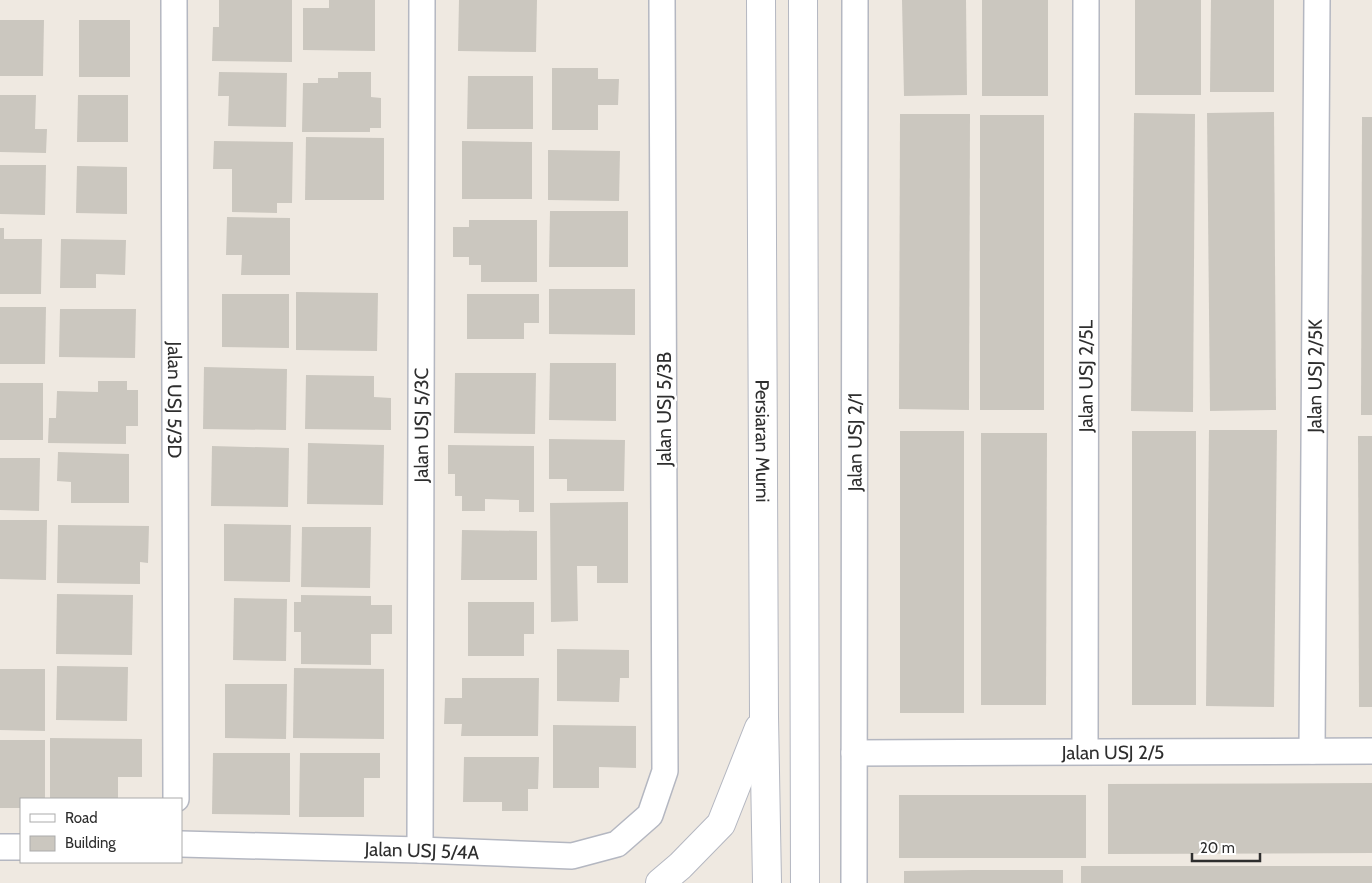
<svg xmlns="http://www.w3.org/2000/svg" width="1372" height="883" font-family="Cabin,sans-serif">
  <rect width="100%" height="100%" fill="#efe9e1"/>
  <g fill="#cbc7bf">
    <polygon points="219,0 292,0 292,62 212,61 213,27 219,27"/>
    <polygon points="329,0 375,0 375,51 303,50 303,8 329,8"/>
    <polygon points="459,0 537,0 536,52 458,51"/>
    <polygon points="902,0 966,0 967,95 904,96"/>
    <rect x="982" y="0" width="66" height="96"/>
    <rect x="1135" y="0" width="66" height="95"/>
    <polygon points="1211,0 1274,0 1274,92 1210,92"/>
    <polygon points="0,20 44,20 43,76 0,76"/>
    <rect x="79" y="20" width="51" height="57"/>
    <polygon points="552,68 598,68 598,79 619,79 618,105 598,105 598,130 552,130"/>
    <polygon points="219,72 287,73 286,127 228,126 229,96 218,96"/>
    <polygon points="338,72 371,72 371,97 381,98 381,128 370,128 370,132 302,132 303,83 318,83 318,78 338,78"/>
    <polygon points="468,76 533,76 533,129 467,129"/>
    <polygon points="0,95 36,95 35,129 47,129 46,153 0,152"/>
    <polygon points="78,95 128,95 128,142 77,142"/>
    <polygon points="1274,112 1276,410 1210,411 1207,113"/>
    <polygon points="1134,113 1195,114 1193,412 1131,411"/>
    <polygon points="900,114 970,114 969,410 899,409"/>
    <rect x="980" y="115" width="64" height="295"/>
    <polygon points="1362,117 1372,117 1372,415 1361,415"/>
    <polygon points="306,137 384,138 384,200 305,200"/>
    <polygon points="214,141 293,142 292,203 277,203 277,213 232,212 232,169 213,169"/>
    <polygon points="462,141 532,142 532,199 462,199"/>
    <polygon points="548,150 620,151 619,201 548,200"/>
    <polygon points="0,165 46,165 45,215 0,214"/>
    <polygon points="77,166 127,167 127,214 76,213"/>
    <polygon points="550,211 628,211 628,267 549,267"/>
    <polygon points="227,217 290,218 290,275 241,275 242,255 226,255"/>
    <polygon points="469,220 537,220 537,282 481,282 481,265 469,265 469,257 453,257 453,227 469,227"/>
    <polygon points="0,228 4,228 4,239 42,239 41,294 0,294"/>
    <polygon points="61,239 126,240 125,275 96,274 96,288 60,288"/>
    <polygon points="549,289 635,289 635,335 549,334"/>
    <polygon points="296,292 378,293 377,351 296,350"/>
    <polygon points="222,294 289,294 289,348 222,347"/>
    <polygon points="467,294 539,294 539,323 524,323 524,339 467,339"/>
    <polygon points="0,307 46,307 45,364 0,364"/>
    <polygon points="60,309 136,309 135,358 59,357"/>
    <polygon points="550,363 616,363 616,421 549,420"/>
    <polygon points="204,367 287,369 286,430 203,429"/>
    <polygon points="455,373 536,373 535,434 454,433"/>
    <polygon points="306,375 374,376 374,397 391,398 391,430 305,429"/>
    <polygon points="98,381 127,381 127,390 138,390 138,426 126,426 126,444 48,443 49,418 56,418 57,391 98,392"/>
    <rect x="0" y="383" width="43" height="57"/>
    <polygon points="1209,430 1277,430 1274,707 1206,706"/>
    <rect x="900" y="431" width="64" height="282"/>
    <rect x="1132" y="431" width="64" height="274"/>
    <polygon points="981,433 1047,433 1046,705 981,705"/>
    <polygon points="1358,436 1372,436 1372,707 1359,707"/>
    <polygon points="549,439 625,440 624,491 567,491 567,479 549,479"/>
    <polygon points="308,443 384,445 383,505 307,504"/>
    <polygon points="448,445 534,446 534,512 519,512 519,500 485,499 485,511 462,511 462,496 455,496 455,474 448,474"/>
    <polygon points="212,446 289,448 288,507 211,506"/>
    <polygon points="58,452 129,454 129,503 71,503 71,482 57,481"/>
    <polygon points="0,458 40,458 39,511 0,510"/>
    <polygon points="628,502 628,583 597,583 597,566 577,566 578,621 551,622 550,503"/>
    <polygon points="0,520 47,520 46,580 0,579"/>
    <polygon points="224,524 291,525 290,582 224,581"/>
    <polygon points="58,525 149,526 148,563 140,562 140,584 57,583"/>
    <polygon points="302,527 371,527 370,588 301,587"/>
    <polygon points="462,530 537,531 537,580 461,580"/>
    <polygon points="57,594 133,595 132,655 56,654"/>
    <polygon points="301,595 371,596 371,605 392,605 392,634 371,634 371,665 301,664 301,632 294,632 294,602 301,602"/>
    <polygon points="234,598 287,599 286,661 233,660"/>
    <polygon points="468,602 534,602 534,634 524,634 524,656 468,656"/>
    <polygon points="557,649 629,650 629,678 620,678 619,702 557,701"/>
    <polygon points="57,666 128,667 127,721 56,720"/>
    <polygon points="294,668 384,669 384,739 293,738"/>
    <polygon points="0,669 45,669 45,731 0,730"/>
    <polygon points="462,678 539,678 538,736 461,736 462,724 444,724 445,698 462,698"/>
    <polygon points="225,684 287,684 286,739 225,738"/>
    <polygon points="553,725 636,726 636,768 599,767 599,788 553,788"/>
    <polygon points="50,738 142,739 142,777 118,777 118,799 50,799"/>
    <polygon points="0,740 45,740 45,799 21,799 21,808 0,808"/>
    <polygon points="213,753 290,753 290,815 212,814"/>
    <polygon points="300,753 380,753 380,778 364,778 364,817 299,817"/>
    <polygon points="464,757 539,757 538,789 528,789 528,811 502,811 502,802 463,802"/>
    <polygon points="1372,783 1372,853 1108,854 1108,784"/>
    <rect x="899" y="795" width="187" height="63"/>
    <rect x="1081" y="866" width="291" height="17"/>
    <polygon points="972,870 1063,870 1063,883 904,883 904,871"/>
  </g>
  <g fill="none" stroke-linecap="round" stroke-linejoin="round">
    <g stroke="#b4b7c1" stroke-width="28">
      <g id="street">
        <path id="s1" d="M174 0 176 799"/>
        <path id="s2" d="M1085 751 1086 0"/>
        <path id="s3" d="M1312 751 1317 0"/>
        <path id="s4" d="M854 753 1372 751"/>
        <path id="s5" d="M181 844 420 850 572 856 617 844 650 815 665 771 662 0"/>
        <polyline points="0,847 21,847"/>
        <path id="s6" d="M420 850 422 0"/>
        <path id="s7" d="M854 883 855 0"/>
      </g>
    </g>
    <g stroke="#b4b7c1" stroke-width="30">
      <g id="secondary">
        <path id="s8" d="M761 0 764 716 767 883"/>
        <polyline points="803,0 805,883"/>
        <polyline points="660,883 680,866 721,824 759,728"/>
      </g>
    </g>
    <use href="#street" stroke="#fff" stroke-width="25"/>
    <use href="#secondary" stroke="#fff" stroke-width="28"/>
  </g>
  <g text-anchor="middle" stroke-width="5" stroke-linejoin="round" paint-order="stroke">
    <g font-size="19" fill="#2e2e2e" stroke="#fff">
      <text dy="7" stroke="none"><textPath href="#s2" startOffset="375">Jalan USJ 2/5L</textPath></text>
      <text dy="7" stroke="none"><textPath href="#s3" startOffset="375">Jalan USJ 2/5K</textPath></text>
      <text dy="7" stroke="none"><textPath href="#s1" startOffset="400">Jalan USJ 5/3D</textPath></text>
      <text transform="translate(664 409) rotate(-90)" y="7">Jalan USJ 5/3B</text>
      <text dy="7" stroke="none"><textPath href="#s6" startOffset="425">Jalan USJ 5/3C</textPath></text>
      <text dy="7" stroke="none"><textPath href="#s7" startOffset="441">Jalan USJ 2/1</textPath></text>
      <text dy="7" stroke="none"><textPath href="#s8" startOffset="441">Persiaran Murni</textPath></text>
      <text dy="7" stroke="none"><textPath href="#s4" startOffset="259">Jalan USJ 2/5</textPath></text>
      <text dy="7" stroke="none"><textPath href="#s5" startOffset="241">Jalan USJ 5/4A</textPath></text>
    </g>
  </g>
  <rect x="20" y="798" width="162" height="65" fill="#ffffff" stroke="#ababab"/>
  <rect x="30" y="814" width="25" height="8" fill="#ffffff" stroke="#ababab"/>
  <text x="65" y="823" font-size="15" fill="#2e2e2e">Road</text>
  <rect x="30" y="836" width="25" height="15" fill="#cbc7bf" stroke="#ababab"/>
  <text x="65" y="848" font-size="15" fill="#2e2e2e">Building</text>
  <path d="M1192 853v8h68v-8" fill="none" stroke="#2e2e2e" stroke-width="2.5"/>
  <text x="1200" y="853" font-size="15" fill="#2e2e2e" stroke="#ffffff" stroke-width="4" paint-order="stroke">20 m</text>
</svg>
